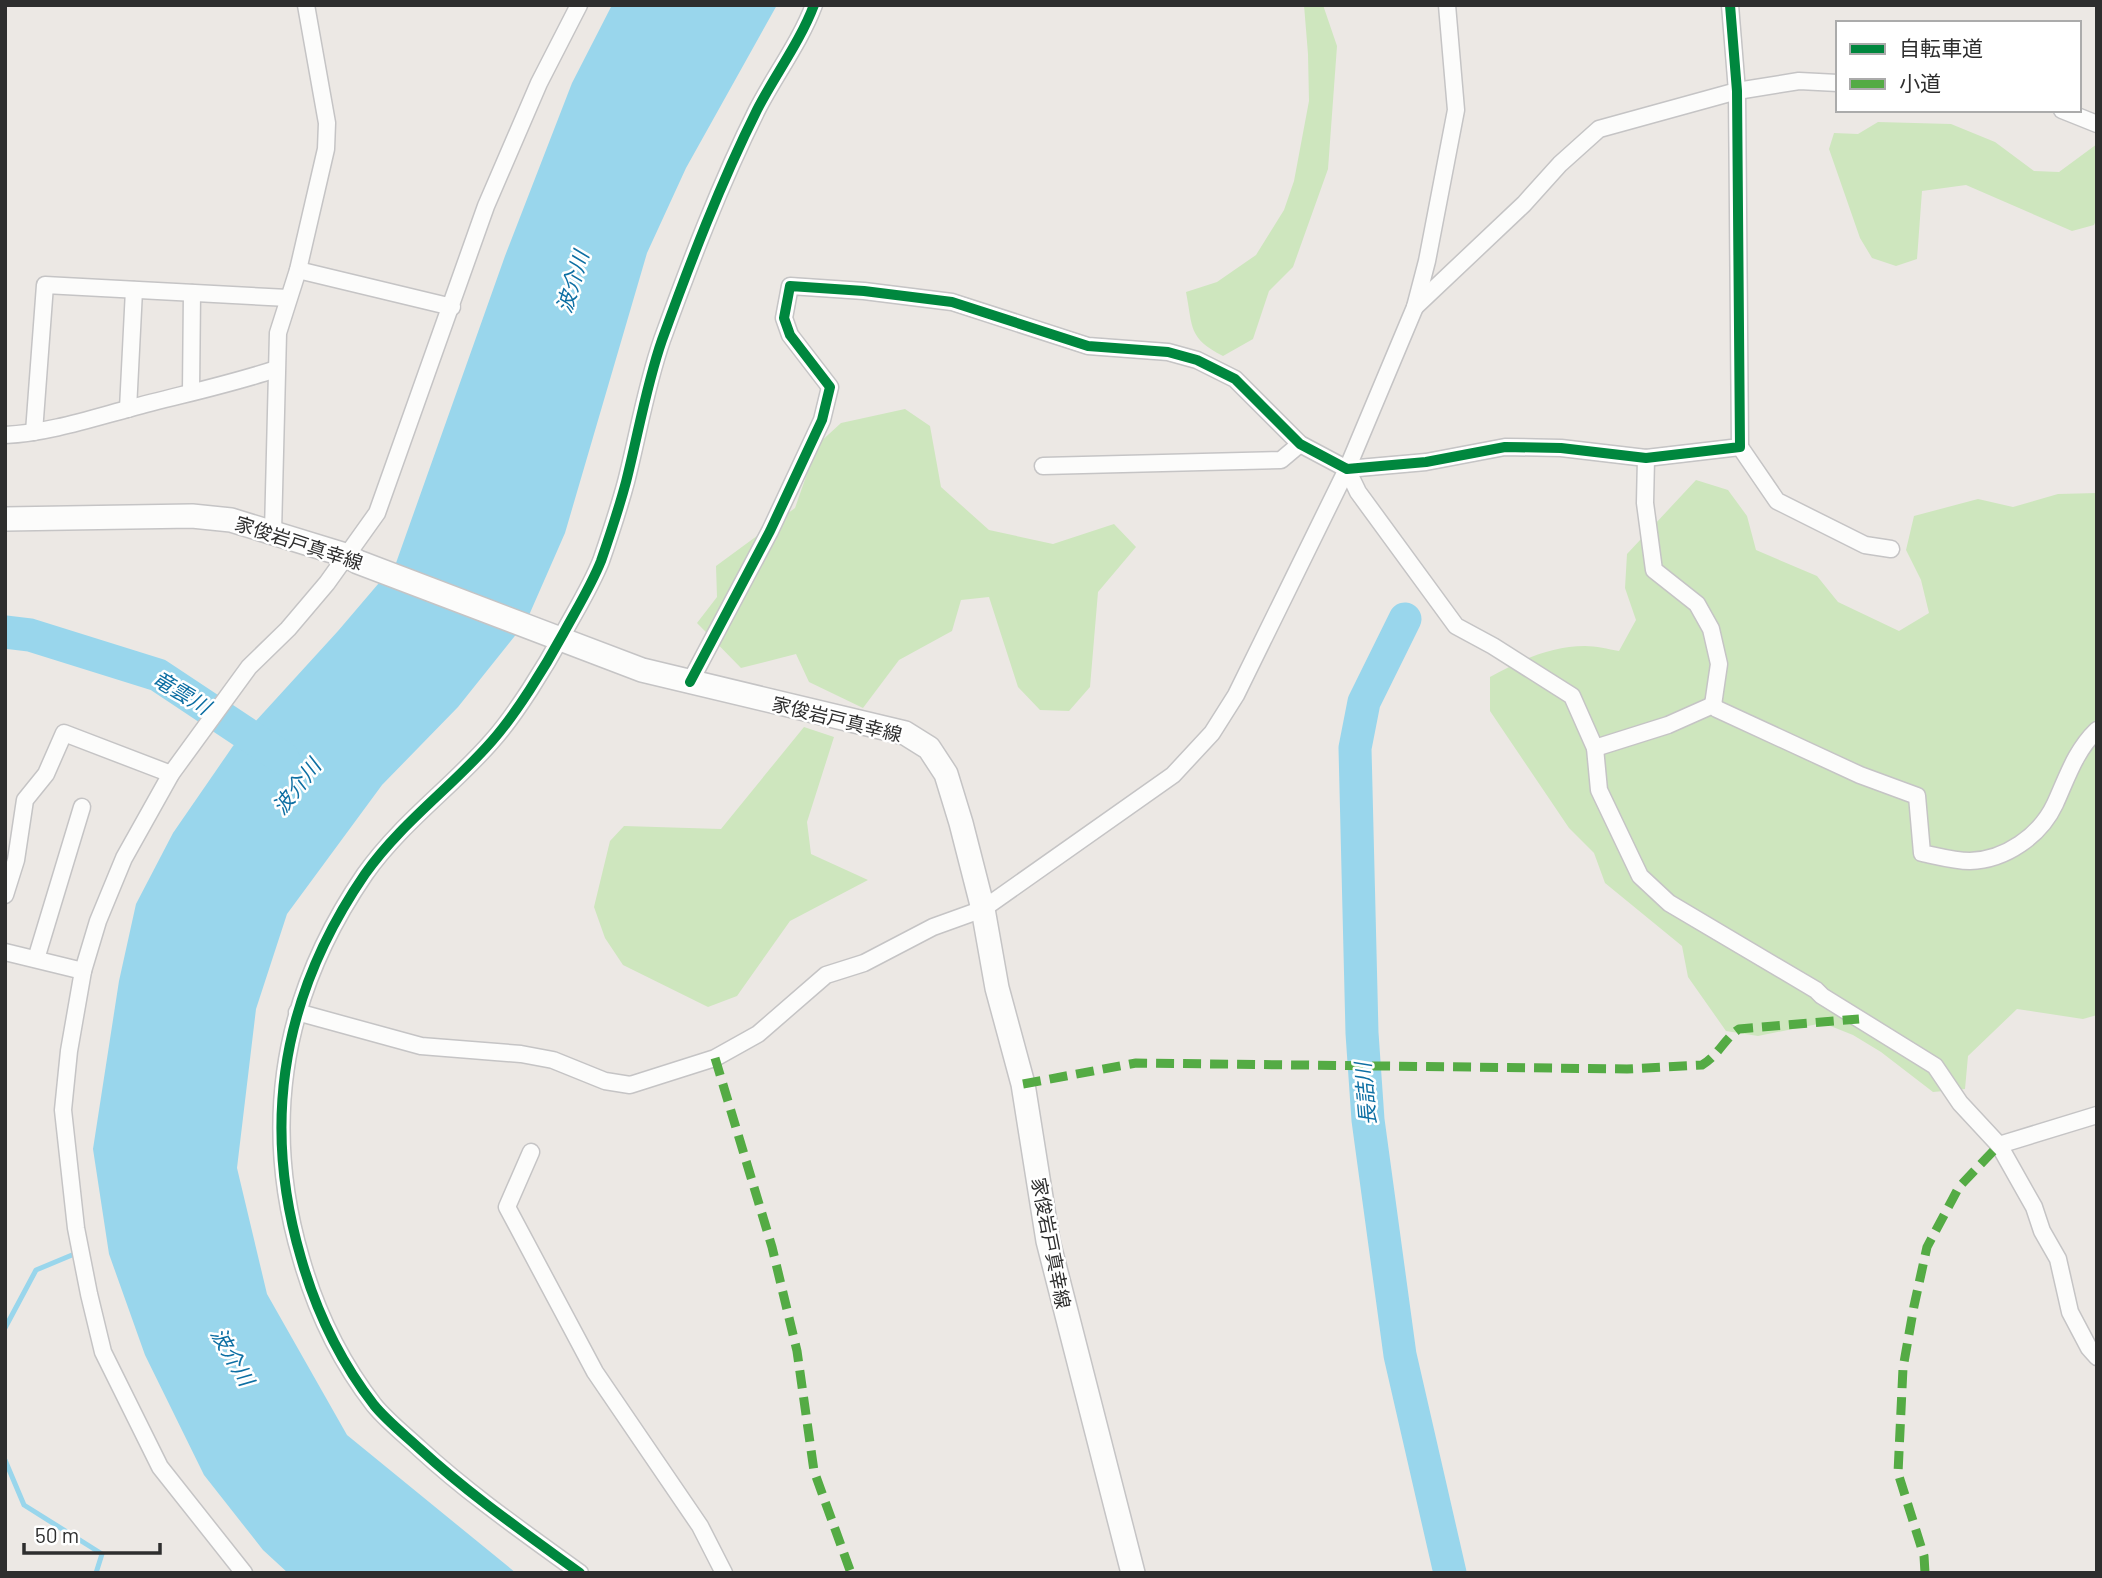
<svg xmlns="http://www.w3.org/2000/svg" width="2102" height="1578" font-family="Barlow,'Noto Sans JP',sans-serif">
  <rect width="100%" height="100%" fill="#ece8e4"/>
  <g fill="#cee6be">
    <path d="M1304 5H1323L1337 46 1328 169 1293 267 1269 291 1253 339 1223 356C1188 338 1193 328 1186 292L1217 282 1256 255 1284 210 1294 181 1309 101 1308 54Z"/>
    <polygon points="1878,122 1951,124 1995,142 2034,171 2059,172 2097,144 2097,218 2094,225 2072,231 1966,185 1922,191 1917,259 1896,266 1872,258 1860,238 1829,149 1834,133 1858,134"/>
    <polygon points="905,409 930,426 941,487 989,530 1053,544 1114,524 1136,547 1098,592 1090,687 1069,711 1040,710 1018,687 989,597 961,600 952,631 899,660 863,708 809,682 796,654 741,668 697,623 717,597 716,566 795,508 817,445 841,423"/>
    <path d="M1696 480 1728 490 1747 516 1756 550 1817 576 1838 602 1899 631 1929 613 1921 580 1906 550 1914 516 1978 499 2013 507 2058 494 2097 493V1015L2083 1019 2017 1009 1968 1056 1965 1089 1933 1092 1881 1052 1853 1035 1823 1023 1758 1036 1726 1031 1688 977 1682 946 1605 883 1594 853 1569 828 1490 711V677C1519 661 1550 646 1585 646 1596 646 1608 649 1619 651L1636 620 1625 588 1627 554Z"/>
    <polygon points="804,727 834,737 807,822 811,854 868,880 790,921 737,996 708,1007 623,965 605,938 594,907 610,841 624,826 721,829"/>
  </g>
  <polygon fill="#99d6ec" points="612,5 777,5 686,168 647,253 565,533 526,622 458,707 382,785 287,914 256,1009 237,1168 267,1294 347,1435 516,1573 288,1573 263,1550 204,1475 145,1355 109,1254 93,1149 119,981 136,904 173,833 233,746 338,631 396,563 505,256 572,83"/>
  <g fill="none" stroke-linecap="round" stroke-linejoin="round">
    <g stroke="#99d6ec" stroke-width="5">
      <polyline points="5,1328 36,1270 72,1255"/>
      <polyline points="5,1460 24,1505 102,1554 96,1573"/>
    </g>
    <g stroke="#99d6ec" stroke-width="33">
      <polyline points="1405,619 1364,702 1355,748 1362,1033 1368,1120 1400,1355 1450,1573"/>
      <polyline points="5,632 30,635 158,675 283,758"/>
    </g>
    <g stroke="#c5c4c5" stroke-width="19">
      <g id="street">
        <polyline points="2062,110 2097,124"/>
        <polyline points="298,270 452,307"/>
        <polyline points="1415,307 1524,204 1560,164 1599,129 1737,91 1799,81 1838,83"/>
        <polyline points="191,392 192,293"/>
        <polyline points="128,409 134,290"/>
        <polyline points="34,432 45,285 288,298"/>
        <path d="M5 435C47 433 90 419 131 408 179 395 228 385 276 369"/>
        <polyline points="1740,447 1777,501 1865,545 1891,549"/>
        <polyline points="1646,458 1645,503 1654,570 1697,604 1711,629 1719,664 1713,705"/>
        <polyline points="1043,466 1281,460 1300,444"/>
        <polyline points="1347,469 1358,492 1456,626 1493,646 1572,696 1595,748 1599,790 1640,876 1669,903 1816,990 1822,996 1935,1066 1960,1103 1999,1145 2034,1207 2042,1231 2058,1259 2070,1312 2089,1348 2097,1357"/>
        <polyline points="273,532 278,333 298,270 326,149 327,123 306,5"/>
        <polyline points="690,682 770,531 822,420 830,387 790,335 784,318 790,286 864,291 952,302 1088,346 1168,352 1197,360 1235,379 1300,444 1347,469 1426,462 1505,447 1561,448 1646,458 1740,447 1737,91 1730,5"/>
        <path d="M1713 705 1717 709 1860 775 1917 796 1922 853C1937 856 1954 861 1970 861 2005 860 2040 836 2055 804 2067 778 2075 751 2097 730"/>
        <polyline points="1595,748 1668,725 1713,705"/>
        <polyline points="5,895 16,860 25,800 46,774 64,733 171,774"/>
        <polyline points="5,952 83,971 69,1051 63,1110 76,1228 89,1294 103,1352 160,1467 244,1573"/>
        <polyline points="36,959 82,807"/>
        <polyline points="83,971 98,921 124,858 171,774 249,667 288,629 327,583 377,513 486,206 539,83 579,5"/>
        <polyline points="297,1012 421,1046 521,1054 553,1060 605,1081 630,1085 715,1058 758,1034 826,975 864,963 933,927 983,909 1173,775 1212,733 1236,695 1347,469 1415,307 1427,261 1456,110 1447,5"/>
        <polyline points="1999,1145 2097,1115"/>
        <polyline points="531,1152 507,1207 595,1372 700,1526 724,1573"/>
        <path d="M580 1573C525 1533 470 1495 420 1449 405 1435 387 1421 374 1405 340 1361 316 1311 301 1258 260 1119 284 992 365 874 401 823 452 787 492 741 516 714 545 667 563 634 576 610 591 586 601 561 610 535 619 508 626 482 638 435 646 386 662 340 690 263 720 184 757 110 775 75 800 42 814 5"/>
      </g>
    </g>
    <g stroke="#c5c4c5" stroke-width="26">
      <polyline id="secondary" points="5,519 192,516 231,520 345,555 358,562 642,670 905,733 929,748 946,774 961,823 983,909 997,988 1023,1084 1048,1241 1133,1573"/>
    </g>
    <use href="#street" stroke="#fcfcfb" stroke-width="16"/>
    <use href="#secondary" stroke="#fcfcfb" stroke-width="23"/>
    <g stroke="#54ab44" stroke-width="9" stroke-dasharray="18 9" stroke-linecap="butt">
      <polyline points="715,1058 772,1247 797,1351 814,1471 851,1573"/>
      <path d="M1023 1084 1136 1063 1627 1069 1702 1065C1718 1056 1724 1039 1739 1029L1859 1019"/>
      <polyline points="1925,1573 1924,1556 1898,1473 1903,1368 1914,1306 1927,1247 1959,1187 1999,1145"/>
    </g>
    <g stroke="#fff" stroke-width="15">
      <g id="cycleway">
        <polyline points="690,682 770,531 822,420 830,387 790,335 784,318 790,286 864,291 952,302 1088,346 1168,352 1197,360 1235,379 1300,444 1347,469 1426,462 1505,447 1561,448 1646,458 1740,447 1737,91 1730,5"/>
        <path d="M580 1573C525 1533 470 1495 420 1449 405 1435 387 1421 374 1405 340 1361 316 1311 301 1258 260 1119 284 992 365 874 401 823 452 787 492 741 516 714 545 667 563 634 576 610 591 586 601 561 610 535 619 508 626 482 638 435 646 386 662 340 690 263 720 184 757 110 775 75 800 42 814 5"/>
      </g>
    </g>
    <use href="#cycleway" stroke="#00873e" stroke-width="10"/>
  </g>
  <g text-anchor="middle" stroke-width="5" stroke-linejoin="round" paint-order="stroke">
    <g font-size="19" fill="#2e2e2e" stroke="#fff">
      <text transform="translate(299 543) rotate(18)" y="7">家俊岩戸真幸線</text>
      <text transform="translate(837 719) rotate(14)" y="7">家俊岩戸真幸線</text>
      <text transform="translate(1051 1243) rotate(79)" y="7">家俊岩戸真幸線</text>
    </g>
    <g font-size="21" font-style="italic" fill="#0d6fa3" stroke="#fff">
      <text transform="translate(573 282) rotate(-73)" y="7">波介川</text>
      <text transform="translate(181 693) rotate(31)" y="7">竜雲川</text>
      <text transform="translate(297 787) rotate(-52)" y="7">波介川</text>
      <text transform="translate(1366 1094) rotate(-95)" y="7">長詰川</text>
      <text transform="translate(232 1357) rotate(60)" y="7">波介川</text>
    </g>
  </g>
  <rect width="2102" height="1578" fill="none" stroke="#2e2e2e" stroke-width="14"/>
  <rect x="1836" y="21" width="245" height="91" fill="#ffffff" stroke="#ababab" stroke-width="2"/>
  <rect x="1850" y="44" width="35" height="10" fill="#00873e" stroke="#ababab" stroke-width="2"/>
  <text x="1899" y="56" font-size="21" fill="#2e2e2e">自転車道</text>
  <rect x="1850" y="79" width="35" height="10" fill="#54ab44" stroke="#ababab" stroke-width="2"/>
  <text x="1899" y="91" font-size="21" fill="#2e2e2e">小道</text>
  <path d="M24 1543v10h136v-10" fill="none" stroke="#2e2e2e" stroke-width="3.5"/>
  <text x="35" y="1543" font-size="21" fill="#2e2e2e" stroke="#ffffff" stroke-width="5" paint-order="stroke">50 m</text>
</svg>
